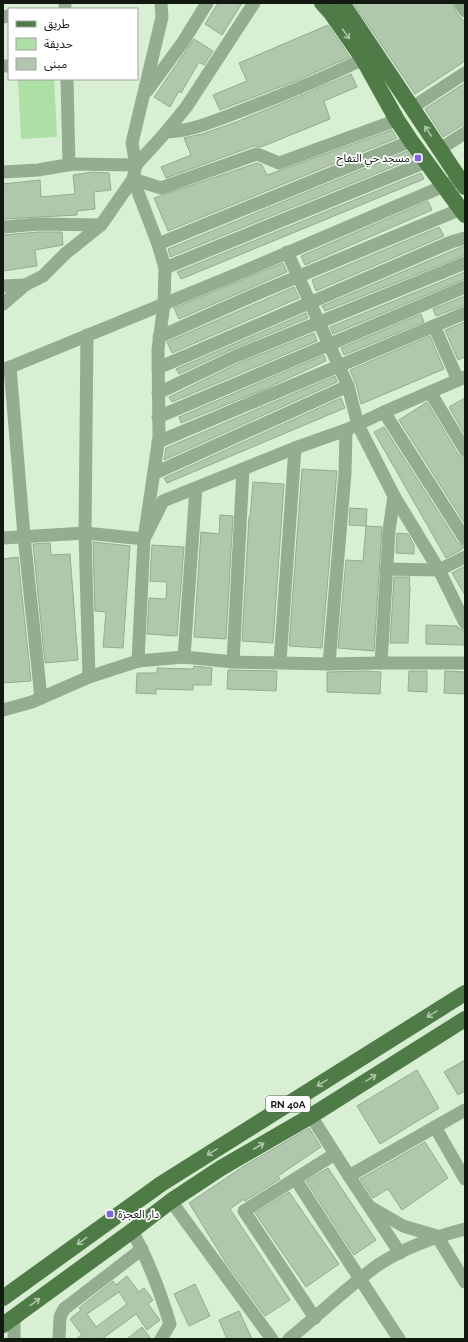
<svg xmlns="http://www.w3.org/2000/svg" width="468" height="1342" font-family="Raleway,'Noto Sans Arabic',sans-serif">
  <rect width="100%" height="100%" fill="#d8efd4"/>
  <polygon fill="#aee0a5" points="18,79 54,79 57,137 21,139"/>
  <g fill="#b1c7ad" stroke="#95ab91" fill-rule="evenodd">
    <polygon points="218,3 242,3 222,35 205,24"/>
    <polygon points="353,3 452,3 458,15 465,22 465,61 415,94"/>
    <polygon points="328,25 350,57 296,81 220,110 213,95 247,81 239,63"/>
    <polygon points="194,39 213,51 204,65 199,62 181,93 179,91 170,107 154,97"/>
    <polygon points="351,74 357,87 324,101 330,119 261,147 254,146 166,178 161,167 191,155 184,138 202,134 236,122 302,95"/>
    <polygon points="465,83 465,125 461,126 443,137 425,109"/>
    <polygon points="392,130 397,138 168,231 154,198 257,163 262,165 267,175"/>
    <polygon points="407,151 412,159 170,257 168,249"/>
    <polygon points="92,172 109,173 111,190 94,192 95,209 77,211 77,215 3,219 3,184 40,180 41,197 75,194 73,175"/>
    <polygon points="421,173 424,179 181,279 177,272"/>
    <polygon points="428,201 432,210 305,265 301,256"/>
    <polygon points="439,227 444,236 316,291 312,280"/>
    <polygon points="39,232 62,232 63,245 35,250 37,266 3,271 3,235"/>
    <polygon points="465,246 465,255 325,311 322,306 454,250"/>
    <polygon points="283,263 287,272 179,319 174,308"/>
    <polygon points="465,272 465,279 333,334 330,327"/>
    <polygon points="294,287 299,298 172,353 167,342"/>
    <polygon points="465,296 465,305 436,316 433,309"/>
    <polygon points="306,313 308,318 233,349 179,374 176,369"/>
    <polygon points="421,314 424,322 344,355 341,348"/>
    <polygon points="465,322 465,357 458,360 445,330"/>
    <polygon points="314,333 317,341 172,402 169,397 239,363"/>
    <polygon points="430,336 444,369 361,404 356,384 350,370"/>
    <polygon points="324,355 326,361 265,389 181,423 179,417"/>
    <polygon points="335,376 337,382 164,460 166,448"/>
    <polygon points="341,398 345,408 167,483 164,478"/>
    <polygon points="465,398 465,435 449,407"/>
    <polygon points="427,402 458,454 462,457 465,458 465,524 399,420"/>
    <polygon points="384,427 458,543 465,547 459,551 446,558 374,432"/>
    <polygon points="302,469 337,471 322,648 289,646"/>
    <polygon points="253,482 284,484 273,643 242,641 249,517 250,517"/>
    <polygon points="350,508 367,509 366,526 349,525"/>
    <polygon points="220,515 233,516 226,639 194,637 201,532 219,534"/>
    <polygon points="366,526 382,527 374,651 338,648 346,560 363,561"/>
    <polygon points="397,533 408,534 414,545 414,554 396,553"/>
    <polygon points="93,542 130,546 123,648 103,647 106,612 95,611"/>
    <polygon points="50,543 51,555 70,554 78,660 45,663 33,544"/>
    <polygon points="152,545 184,547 177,636 147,634 149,598 166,599 167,582 150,581"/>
    <polygon points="18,557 31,681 3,683 3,559"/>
    <polygon points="465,566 465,595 452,573"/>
    <polygon points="394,577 410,577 409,585 410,587 408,643 390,643"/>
    <polygon points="426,625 457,626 460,629 465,631 464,645 426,644"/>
    <polygon points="194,666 212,668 211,685 193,685 193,690 156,689 156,694 136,693 137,673 157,673 157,668 193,669"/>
    <polygon points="228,670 277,671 276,691 227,689"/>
    <polygon points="366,671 381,672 380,694 327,692 327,672"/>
    <polygon points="409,671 427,671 427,692 408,691"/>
    <polygon points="445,671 465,672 465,694 444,693"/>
    <polygon points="465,1060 465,1091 458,1095 444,1072"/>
    <polygon points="417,1070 439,1108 380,1144 357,1106"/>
    <polygon points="309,1128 321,1147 278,1176 280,1179 245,1201 244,1199 230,1209 290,1300 265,1316 226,1263 189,1203 244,1166"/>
    <polygon points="425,1142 448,1178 402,1210 388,1189 373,1198 360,1179"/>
    <polygon points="328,1168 376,1240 354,1255 306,1181"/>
    <polygon points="289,1192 339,1264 306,1287 255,1213"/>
    <path d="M127 1276 139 1292 144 1288 153 1300 148 1304 160 1320 147 1330 136 1314 102 1339H76L82 1335 70 1319 81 1310 79 1308 113 1281 116 1285ZM119 1292 127 1304 96 1327 87 1314Z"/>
    <polygon points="195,1284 210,1316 189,1326 174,1294"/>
    <polygon points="239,1311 252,1339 227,1339 219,1320"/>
    <polygon points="142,1327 151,1339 127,1339"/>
  </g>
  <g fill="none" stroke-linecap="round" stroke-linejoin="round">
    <g stroke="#94ad90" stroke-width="13">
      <polyline points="460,3 465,11"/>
      <polyline points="65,9 65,3"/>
      <polyline points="3,17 9,16"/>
      <polyline points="3,66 9,66"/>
      <polyline points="67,79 69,165"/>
      <polyline points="147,91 183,42 207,3"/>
      <polyline points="413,107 465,73"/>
      <polyline points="397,120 279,163 257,154 161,188 133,179 158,244 165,268 164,304 158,349 159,437 144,539 138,661 184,657 233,662 329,664 381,663 465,663"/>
      <path d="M166 132C189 132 211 122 233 114 277 97 321 80 363 59"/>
      <polyline points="440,149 465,133"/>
      <polyline points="3,172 38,170 73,164 136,165 132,143 162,17 161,3"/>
      <polyline points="3,227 39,224 101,225"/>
      <polyline points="158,244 411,141"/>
      <polyline points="287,252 348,386 358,425 394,496 439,570 465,623"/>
      <polyline points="165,268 426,162"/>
      <polyline points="3,286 25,285"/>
      <polyline points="3,304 25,285 43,276 66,253 101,225 133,179 136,165 166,132 187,106 254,3"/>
      <polyline points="434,326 458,380"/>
      <polyline points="87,335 85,533 89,677"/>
      <polyline points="159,337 261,292 461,209"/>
      <polyline points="10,367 24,536 41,698"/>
      <polyline points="158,368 451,242 465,238"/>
      <polyline points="3,370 247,270 465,177"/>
      <polyline points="430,392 465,450"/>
      <polyline points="158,393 236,356 465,263"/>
      <polyline points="384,412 465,539"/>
      <polyline points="158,417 465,287"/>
      <polyline points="158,442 465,313"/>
      <polyline points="155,473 348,386"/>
      <polyline points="3,538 85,533 144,539 163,501 295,448 346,430 384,412 465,377"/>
      <polyline points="386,569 439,570 465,557"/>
      <polyline points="184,657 196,488"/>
      <polyline points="233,662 243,469"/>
      <polyline points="280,662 295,448"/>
      <polyline points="381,663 389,531 394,496"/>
      <polyline points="329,664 345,473 346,430"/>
      <polyline points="3,710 32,702 89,677 138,661"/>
      <polyline points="311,1116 349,1176 400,1253"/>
      <polyline points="435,1127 465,1179"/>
      <polyline points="349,1176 465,1110"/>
      <polyline points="296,1180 399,1339"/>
      <polyline points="171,1201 272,1339"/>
      <polyline points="372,1208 403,1226 437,1236 465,1282"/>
      <path d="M132 1231C149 1261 160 1291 170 1324L161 1339"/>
      <polyline points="315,1318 244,1211 335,1154"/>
      <polyline points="14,1339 14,1317"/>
      <polyline points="59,1339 60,1317 64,1309 142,1249"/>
      <path d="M289 1339C319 1315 347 1287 378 1265 405 1247 434 1237 465 1229"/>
    </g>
    <g stroke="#4e7b46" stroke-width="16">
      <polyline points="322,3 331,13 363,59 397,120 411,141 465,215"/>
      <polyline points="342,3 465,187"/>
      <polyline points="3,1298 161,1184 465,993"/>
      <polyline points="3,1325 132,1231 171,1201 221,1168 311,1116 465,1019"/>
    </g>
  </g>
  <defs><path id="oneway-shaft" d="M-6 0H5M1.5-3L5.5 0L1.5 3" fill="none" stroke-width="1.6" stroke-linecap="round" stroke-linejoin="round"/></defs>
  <g stroke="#afc4ac">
    <use href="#oneway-shaft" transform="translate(346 34) rotate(55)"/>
    <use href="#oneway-shaft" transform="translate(428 131) rotate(-123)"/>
    <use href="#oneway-shaft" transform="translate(432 1014) rotate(148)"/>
    <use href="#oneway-shaft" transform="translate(371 1078) rotate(-32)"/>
    <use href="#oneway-shaft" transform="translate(322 1083) rotate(148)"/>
    <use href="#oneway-shaft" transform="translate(259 1146) rotate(-30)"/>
    <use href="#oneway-shaft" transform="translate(212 1152) rotate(148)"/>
    <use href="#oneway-shaft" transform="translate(82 1241) rotate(144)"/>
    <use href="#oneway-shaft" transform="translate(35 1302) rotate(-36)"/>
  </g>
  <g fill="#8063de" stroke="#fff" stroke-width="1.5">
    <rect x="414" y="154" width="8" height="8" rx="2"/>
    <rect x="106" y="1210" width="8" height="8" rx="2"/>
  </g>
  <g text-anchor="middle" stroke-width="3.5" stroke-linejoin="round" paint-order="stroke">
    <rect fill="#fff" stroke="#585e58" stroke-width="1" x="266" y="1096" width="44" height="16" rx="3"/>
    <g font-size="10" font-weight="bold" fill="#111910">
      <text x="288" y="1108">RN 40A</text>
    </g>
    <g font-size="11" fill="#111910" stroke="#fff" text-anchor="end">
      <text x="410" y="162">مسجد حي التفاح</text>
      <text x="118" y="1218" text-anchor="start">دار العجزة</text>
    </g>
  </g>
  <rect width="468" height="1342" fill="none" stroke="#111910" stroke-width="8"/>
  <rect x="8" y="8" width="130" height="72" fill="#ffffff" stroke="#a0a39f"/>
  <rect x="16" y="21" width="20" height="6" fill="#4e7b46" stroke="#a0a39f"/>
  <text x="44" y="28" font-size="12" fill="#111910">طريق</text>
  <rect x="16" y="38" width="20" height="12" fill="#aee0a5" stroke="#a0a39f"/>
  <text x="44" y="48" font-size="12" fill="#111910">حديقة</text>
  <rect x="16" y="58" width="20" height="12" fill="#b1c7ad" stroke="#a0a39f"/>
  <text x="44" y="68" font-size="12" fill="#111910">مبنى</text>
</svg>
